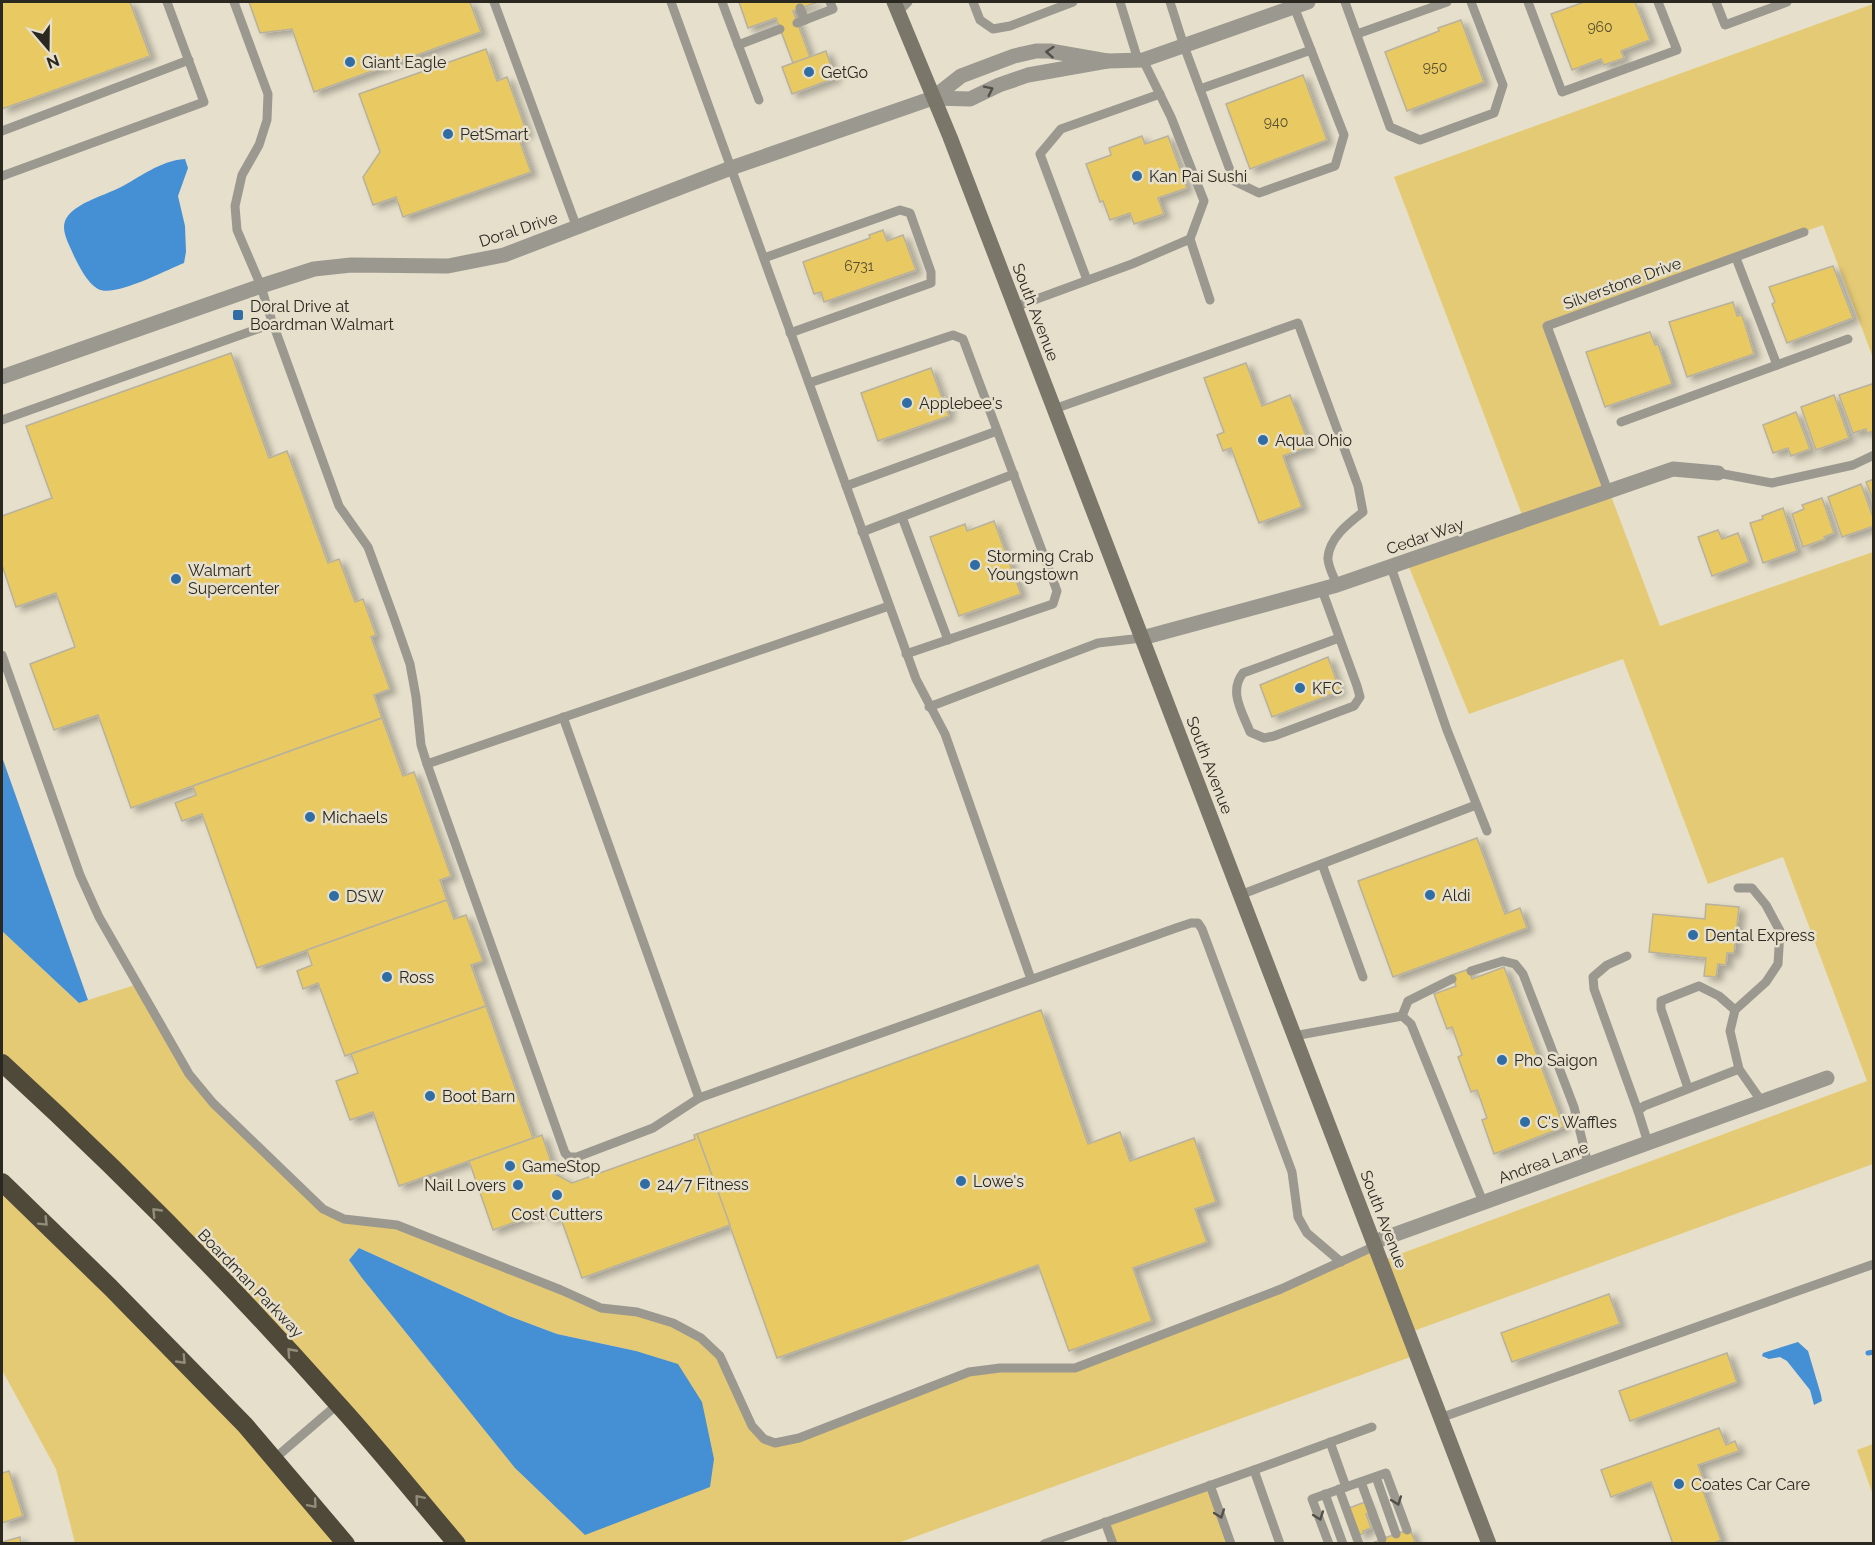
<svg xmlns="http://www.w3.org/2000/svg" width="1875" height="1545" font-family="Raleway,sans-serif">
  <defs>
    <filter id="shadow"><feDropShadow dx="6" dy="4" stdDeviation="3" flood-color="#0004"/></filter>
  </defs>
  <rect width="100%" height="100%" fill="#e5dfcb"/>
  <g fill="#e5ca75" fill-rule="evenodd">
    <path d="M1873 4V354L1872 355 1823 225 1547 326 1660 626 1873 552V1164L1408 1333 1416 1355 898 1543H457L357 1427 2 1063V931L79 1003 138 984 189 1074 323 1209 344 1219 397 1225 601 1308 673 1323 720 1356 752 1426 775 1443 969 1372 1075 1368 1281 1289 1374 1242 1381 1261 1867 1081 1783 857 1708 884 1623 659 1469 714 1407 562 1524 520 1394 177ZM359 1248 509 1316 557 1334 636 1351 586 1535 349 1260Z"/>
    <polygon points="2,1182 346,1543 75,1543 56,1469 2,1370"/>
    <polygon points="1873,1444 1874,1444 1873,1495 1857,1450"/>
    <polygon points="1210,1485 1231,1543 1113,1543 1105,1522"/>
  </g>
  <g fill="#458fd4">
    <path d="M185 159 188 168 178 196 185 226 186 252 184 263C166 270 114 298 98 289 87 283 79 266 74 256 70 246 61 232 65 221 72 204 103 196 119 188 141 177 159 161 185 159Z"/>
    <polygon points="2,757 88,1000 79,1003 2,931"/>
    <polygon points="359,1248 509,1316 557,1334 636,1351 678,1364 702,1402 714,1459 710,1487 585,1535 515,1468 362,1278 349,1260"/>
    <polygon points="1798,1342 1808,1351 1821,1395 1822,1401 1814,1405 1810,1390 1787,1361 1780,1357 1769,1359 1762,1356 1763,1353"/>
  </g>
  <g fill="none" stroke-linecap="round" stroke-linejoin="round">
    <polyline stroke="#458fd4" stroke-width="5" points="1868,1353 1874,1352"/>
  </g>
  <g fill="#e9c962" stroke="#b7b19e" stroke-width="1.5" filter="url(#shadow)">
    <polygon points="2,2 130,2 150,56 2,109"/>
    <polygon points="249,2 470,2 481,32 314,92 292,29 260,33"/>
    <polygon points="739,2 818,2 793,11 810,57 793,63 776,18 748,28"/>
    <polygon points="1584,2 1635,2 1650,40 1621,51 1624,58 1604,65 1601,59 1572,70 1551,14"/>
    <polygon points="1461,20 1484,82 1407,111 1385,52 1439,31 1438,28"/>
    <polygon points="486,49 497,81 507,77 527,133 518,136 531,172 403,217 396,197 373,205 363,177 380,152 359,94"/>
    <polygon points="826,51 835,78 792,94 782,67"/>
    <polygon points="1303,75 1327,140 1250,169 1226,104"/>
    <polygon points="1142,136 1145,144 1168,136 1187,188 1158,198 1164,214 1134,224 1130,213 1110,220 1103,201 1100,202 1086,164 1111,155 1109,148"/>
    <polygon points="883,230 887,241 903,235 916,270 824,302 821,292 814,294 803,262 870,238 869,235"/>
    <polygon points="1833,266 1853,318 1787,343 1772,304 1775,302 1769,287"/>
    <polygon points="1733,302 1737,316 1742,315 1754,354 1687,377 1669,322"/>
    <polygon points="1650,332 1655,345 1658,344 1672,384 1605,407 1586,352"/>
    <polygon points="231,353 269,458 287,451 328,563 339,559 355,602 363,599 376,635 371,637 390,689 374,695 382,718 131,808 98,715 54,730 30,664 75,647 56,593 16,607 2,565 2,516 52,498 26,426"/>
    <polygon points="1246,363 1262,406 1290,395 1310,446 1283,456 1302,507 1259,523 1231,448 1223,451 1217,435 1224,432 1204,378"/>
    <polygon points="931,368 942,398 947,397 950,407 946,408 949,416 878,441 861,393"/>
    <polygon points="1872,384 1874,389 1874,431 1867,433 1866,429 1853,433 1839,395"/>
    <polygon points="1834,395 1849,438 1816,450 1801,407"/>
    <polygon points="1796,412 1810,449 1791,456 1788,448 1773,453 1763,425"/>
    <polygon points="1874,479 1874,502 1866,482"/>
    <polygon points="1861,484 1874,520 1874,526 1842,537 1828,497"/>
    <polygon points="1822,498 1834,533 1824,537 1825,539 1803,547 1792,514 1804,509 1802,505"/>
    <polygon points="1783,508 1797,551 1763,563 1750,523 1763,519 1762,516"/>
    <polygon points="994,521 1021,594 959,616 930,537 965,524 967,531"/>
    <polygon points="1718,530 1722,539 1738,533 1749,562 1712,576 1698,537"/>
    <polygon points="1328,657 1340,691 1272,717 1260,685"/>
    <polygon points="382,718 403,776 414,772 451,876 440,880 447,900 257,968 202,814 182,821 175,803 196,795 193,786"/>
    <polygon points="1477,838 1505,914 1520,908 1527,928 1393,977 1358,881"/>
    <polygon points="447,900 454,919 466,915 483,961 471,965 486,1006 345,1056 318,983 303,989 297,971 312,965 307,950"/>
    <polygon points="1706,904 1739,907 1734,953 1727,953 1726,965 1718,964 1716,977 1704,976 1706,958 1649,952 1653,914 1705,919"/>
    <polygon points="1504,967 1564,1127 1494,1154 1482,1120 1487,1118 1477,1090 1471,1092 1458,1057 1462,1055 1452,1027 1447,1029 1434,994 1456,986 1452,975 1469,969 1472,979"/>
    <polygon points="486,1006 533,1138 399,1186 373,1112 350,1120 336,1081 358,1073 351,1054"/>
    <polygon points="1041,1010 1088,1144 1120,1132 1130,1161 1194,1138 1216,1202 1195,1209 1207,1242 1133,1268 1152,1321 1069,1351 1038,1265 777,1358 697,1134"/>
    <polygon points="697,1134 730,1225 582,1278 560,1216 549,1220 546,1211 493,1230 469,1161 542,1135 555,1174 572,1183 695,1139 694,1135"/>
    <polygon points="1609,1294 1620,1324 1512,1362 1501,1333"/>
    <polygon points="1727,1353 1737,1382 1630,1421 1619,1391"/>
    <polygon points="1719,1428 1726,1445 1735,1441 1739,1451 1698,1465 1706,1486 1702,1488 1721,1540 1712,1544 1673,1544 1651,1482 1611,1497 1601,1470"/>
    <polygon points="9,1471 23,1516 2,1523 2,1473"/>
    <polygon points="1365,1502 1369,1513 1366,1514 1371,1528 1363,1531 1364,1533 1360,1535 1349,1508"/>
    <polygon points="1410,1529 1416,1544 1370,1544 1382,1539"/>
    <polygon points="20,1537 21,1544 2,1544 2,1542"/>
  </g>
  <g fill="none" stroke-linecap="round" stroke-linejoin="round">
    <g stroke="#9b9890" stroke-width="9">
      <polyline points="234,2 268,94 267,120 259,145 242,175 235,206 237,230 261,286 267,307 339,506 368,547 394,618 410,664 416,697 421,745 427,764 565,1153 569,1157 577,1157 653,1128 699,1098 1176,928 1191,923 1198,923 1202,929 1292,1172 1298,1217 1307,1233 1341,1262"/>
      <polyline points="494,2 577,228"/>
      <polyline points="671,2 916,679 945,734 1031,979"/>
      <polyline points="722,2 759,100"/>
      <polyline points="973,2 980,20 993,29 1010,26 1073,2"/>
      <polyline points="1120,2 1138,60"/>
      <polyline points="1170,2 1184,46 1234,181 1259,193 1335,166 1344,135 1293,4"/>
      <polyline points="1345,2 1390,127 1420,140 1494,113 1503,85 1471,2"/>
      <polyline points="1528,2 1562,92 1677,50 1658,2"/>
      <polyline points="1716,2 1725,25 1787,2"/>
      <polyline points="800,8 805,20"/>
      <polyline points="898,12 908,2"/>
      <polyline points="797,23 833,9 830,2"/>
      <polyline points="1357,34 1447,2"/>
      <polyline points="738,45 780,29"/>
      <polyline points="1200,89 1311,50"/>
      <polyline points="2,131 189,60"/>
      <polyline points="2,176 204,102 167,2"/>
      <polyline points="1190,239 1210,300"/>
      <polyline points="764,258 900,210 910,213 931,272 931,283 790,333"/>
      <polyline points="1736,258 1777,365"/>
      <polyline points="1087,280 1040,154 1061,129 1160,94"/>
      <polyline points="1015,307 1132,264 1190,239 1204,201 1171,117 1143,60"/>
      <polyline points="809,383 953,335 963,339 1057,591 1053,604 906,654"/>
      <path d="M1054 409 1298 323 1358 486 1363 512C1349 523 1330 537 1328 557 1327 565 1334 577 1337 585"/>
      <polyline points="2,420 274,323"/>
      <polyline points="1621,422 1848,339"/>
      <polyline points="1718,473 1772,483 1853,465 1874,455"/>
      <polyline points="846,486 997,431"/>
      <polyline points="1608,491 1547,326 1804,232"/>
      <polyline points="902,517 948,640"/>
      <polyline points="862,532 1014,474"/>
      <polyline points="1391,567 1447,730 1487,831"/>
      <path d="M1322 590 1357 686 1360 697 1354 706 1274 736 1264 738 1250 732C1243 713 1228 692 1243 673L1339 638"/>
      <polyline points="2,655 80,875 99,917 189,1074 213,1103 323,1209 344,1219 397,1225 561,1290 601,1308 637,1312 673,1323 701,1338 720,1356 752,1426 764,1439 775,1443 799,1438 969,1372 1000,1368 1075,1368 1281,1289 1375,1246"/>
      <polyline points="929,707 1098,643 1142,638"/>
      <polyline points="563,717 699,1098"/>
      <polyline points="427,764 889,606"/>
      <polyline points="1322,864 1363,977"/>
      <polyline points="1738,888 1752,888 1766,905 1780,931 1778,964 1766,982 1735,1010 1730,1031 1739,1069 1762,1102"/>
      <polyline points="1240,895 1476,805"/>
      <polyline points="1627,956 1607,965 1593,977 1594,989 1638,1111"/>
      <polyline points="1471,971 1503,961 1515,964 1523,974 1574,1107 1588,1164"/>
      <polyline points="1402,1016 1408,1001 1452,979"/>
      <polyline points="1294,1036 1402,1016 1411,1024 1483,1202"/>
      <polyline points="1688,1088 1661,1009 1661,1001 1699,986 1719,996 1735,1010"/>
      <polyline points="1648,1143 1638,1111 1644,1106 1739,1069"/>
      <polyline points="1440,1418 1874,1264"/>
      <polyline points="274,1459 338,1404"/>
      <polyline points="1254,1470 1280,1544"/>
      <polyline points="1376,1477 1396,1534"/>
      <polyline points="1361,1482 1382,1539"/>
      <polyline points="1210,1485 1231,1544"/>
      <polyline points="1346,1487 1386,1473 1407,1530"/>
      <polyline points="1339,1489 1359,1544"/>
      <polyline points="1325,1494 1343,1544"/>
      <polyline points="1105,1522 1113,1544"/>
      <polyline points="1044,1544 1254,1470 1372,1427"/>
      <polyline points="1329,1544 1312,1499 1346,1487 1330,1442"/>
    </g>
    <g stroke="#9b9890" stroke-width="15">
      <polyline points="933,98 970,99 999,85 1028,75 1107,61 1143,60 1308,2"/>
      <polyline points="2,377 261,286 314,269 351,265 448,266 504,255 731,168 933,98 961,76 1014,56 1036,51 1050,51 1107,61"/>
      <polyline points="1142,638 1337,585 1673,469 1718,473"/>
      <polyline points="1374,1242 1827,1078"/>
    </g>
    <polyline stroke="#7a766a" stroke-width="15" points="894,2 950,137 1489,1544"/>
    <g stroke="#4f4939" stroke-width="18">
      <path d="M2 1063C119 1170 231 1284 336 1402 378 1448 417 1497 457 1544"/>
      <polyline points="2,1182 110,1287 245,1425 346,1544"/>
    </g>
  </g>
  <defs><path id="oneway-chevron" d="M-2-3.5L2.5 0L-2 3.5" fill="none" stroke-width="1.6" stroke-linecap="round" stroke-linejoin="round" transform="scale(1.5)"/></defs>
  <g stroke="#524f48">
    <use href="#oneway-chevron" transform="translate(1050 52) rotate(-176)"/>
    <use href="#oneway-chevron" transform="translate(989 90) rotate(-26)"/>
    <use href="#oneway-chevron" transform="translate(1397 1501) rotate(70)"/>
    <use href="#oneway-chevron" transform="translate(1220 1514) rotate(70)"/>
    <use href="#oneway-chevron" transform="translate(1319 1516) rotate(70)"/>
  </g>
  <g stroke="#928c7b">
    <use href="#oneway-chevron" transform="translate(156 1212) rotate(-134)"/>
    <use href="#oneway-chevron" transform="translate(44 1222) rotate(45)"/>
    <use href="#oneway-chevron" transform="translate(291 1352) rotate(-132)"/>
    <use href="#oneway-chevron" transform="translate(182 1360) rotate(46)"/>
    <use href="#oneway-chevron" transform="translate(419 1499) rotate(-131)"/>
    <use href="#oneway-chevron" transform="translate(313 1504) rotate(50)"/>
  </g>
  <g fill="#306da4" stroke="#e5dfcb" stroke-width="2">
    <circle cx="350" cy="62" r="6"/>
    <circle cx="809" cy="72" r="6"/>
    <circle cx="448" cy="134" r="6"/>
    <circle cx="1137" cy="176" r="6"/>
    <rect x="232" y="309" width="12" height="12" rx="3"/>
    <circle cx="907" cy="403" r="6"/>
    <circle cx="1263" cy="440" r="6"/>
    <circle cx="975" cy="565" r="6"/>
    <circle cx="176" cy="579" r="6"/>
    <circle cx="1300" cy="688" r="6"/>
    <circle cx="310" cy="817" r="6"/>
    <circle cx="1430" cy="895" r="6"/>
    <circle cx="334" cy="896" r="6"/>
    <circle cx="1693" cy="935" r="6"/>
    <circle cx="387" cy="977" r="6"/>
    <circle cx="1502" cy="1060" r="6"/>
    <circle cx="430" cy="1096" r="6"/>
    <circle cx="1525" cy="1122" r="6"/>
    <circle cx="510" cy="1166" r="6"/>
    <circle cx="961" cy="1181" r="6"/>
    <circle cx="645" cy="1184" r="6"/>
    <circle cx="518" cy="1185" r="6"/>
    <circle cx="557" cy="1195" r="6"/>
    <circle cx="1679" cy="1484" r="6"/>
  </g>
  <g text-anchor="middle" stroke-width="5" stroke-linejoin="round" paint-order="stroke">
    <g font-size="14" fill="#5a5031">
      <text x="1600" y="32">960</text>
      <text x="1435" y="72">950</text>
      <text x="1276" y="127">940</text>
      <text x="859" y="271">6731</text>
    </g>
    <g font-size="16" fill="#2b2821" stroke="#e5dfcb" text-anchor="start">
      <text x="362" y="68">Giant Eagle</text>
      <text x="821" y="78">GetGo</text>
      <text x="460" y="140">PetSmart</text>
      <text x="1149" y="182">Kan Pai Sushi</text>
      <text x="250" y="312">Doral Drive at<tspan x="250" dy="18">Boardman Walmart</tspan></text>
      <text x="919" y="409">Applebee's</text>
      <text x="1275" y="446">Aqua Ohio</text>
      <text x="987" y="562">Storming Crab<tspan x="987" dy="18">Youngstown</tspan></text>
      <text x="188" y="576">Walmart<tspan x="188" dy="18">Supercenter</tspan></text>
      <text x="1312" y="694">KFC</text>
      <text x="322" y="823">Michaels</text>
      <text x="1442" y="901">Aldi</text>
      <text x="346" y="902">DSW</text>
      <text x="1705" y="941">Dental Express</text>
      <text x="399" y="983">Ross</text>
      <text x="1514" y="1066">Pho Saigon</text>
      <text x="442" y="1102">Boot Barn</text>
      <text x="1537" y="1128">C's Waffles</text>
      <text x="522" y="1172">GameStop</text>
      <text x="973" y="1187">Lowe's</text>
      <text x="657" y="1190">24/7 Fitness</text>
      <text x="506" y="1191" text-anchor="end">Nail Lovers</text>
      <text x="557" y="1220" text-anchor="middle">Cost Cutters</text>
      <text x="1691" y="1490">Coates Car Care</text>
    </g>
    <g font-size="16" fill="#2b2821" stroke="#e5dfcb">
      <text transform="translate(518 229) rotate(-18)" y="6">Doral Drive</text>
      <text transform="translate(1622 283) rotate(-20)" y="6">Silverstone Drive</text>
      <text transform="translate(1036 312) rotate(69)" y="6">South Avenue</text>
      <text transform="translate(1425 536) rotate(-19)" y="6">Cedar Way</text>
      <text transform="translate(1210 765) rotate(69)" y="6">South Avenue</text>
      <text transform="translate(1543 1162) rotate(-20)" y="6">Andrea Lane</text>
      <text transform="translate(1384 1219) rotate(69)" y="6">South Avenue</text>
      <text transform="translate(251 1283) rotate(46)" y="6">Boardman Parkway</text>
    </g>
  </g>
  <rect width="1875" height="1545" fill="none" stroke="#2b2821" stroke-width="6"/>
  <g transform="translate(48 48) rotate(160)" stroke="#e5dfcb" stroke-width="4.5" paint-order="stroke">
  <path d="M0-4.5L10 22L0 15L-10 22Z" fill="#2b2821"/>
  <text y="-9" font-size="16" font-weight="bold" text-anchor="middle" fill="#2b2821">N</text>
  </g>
</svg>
